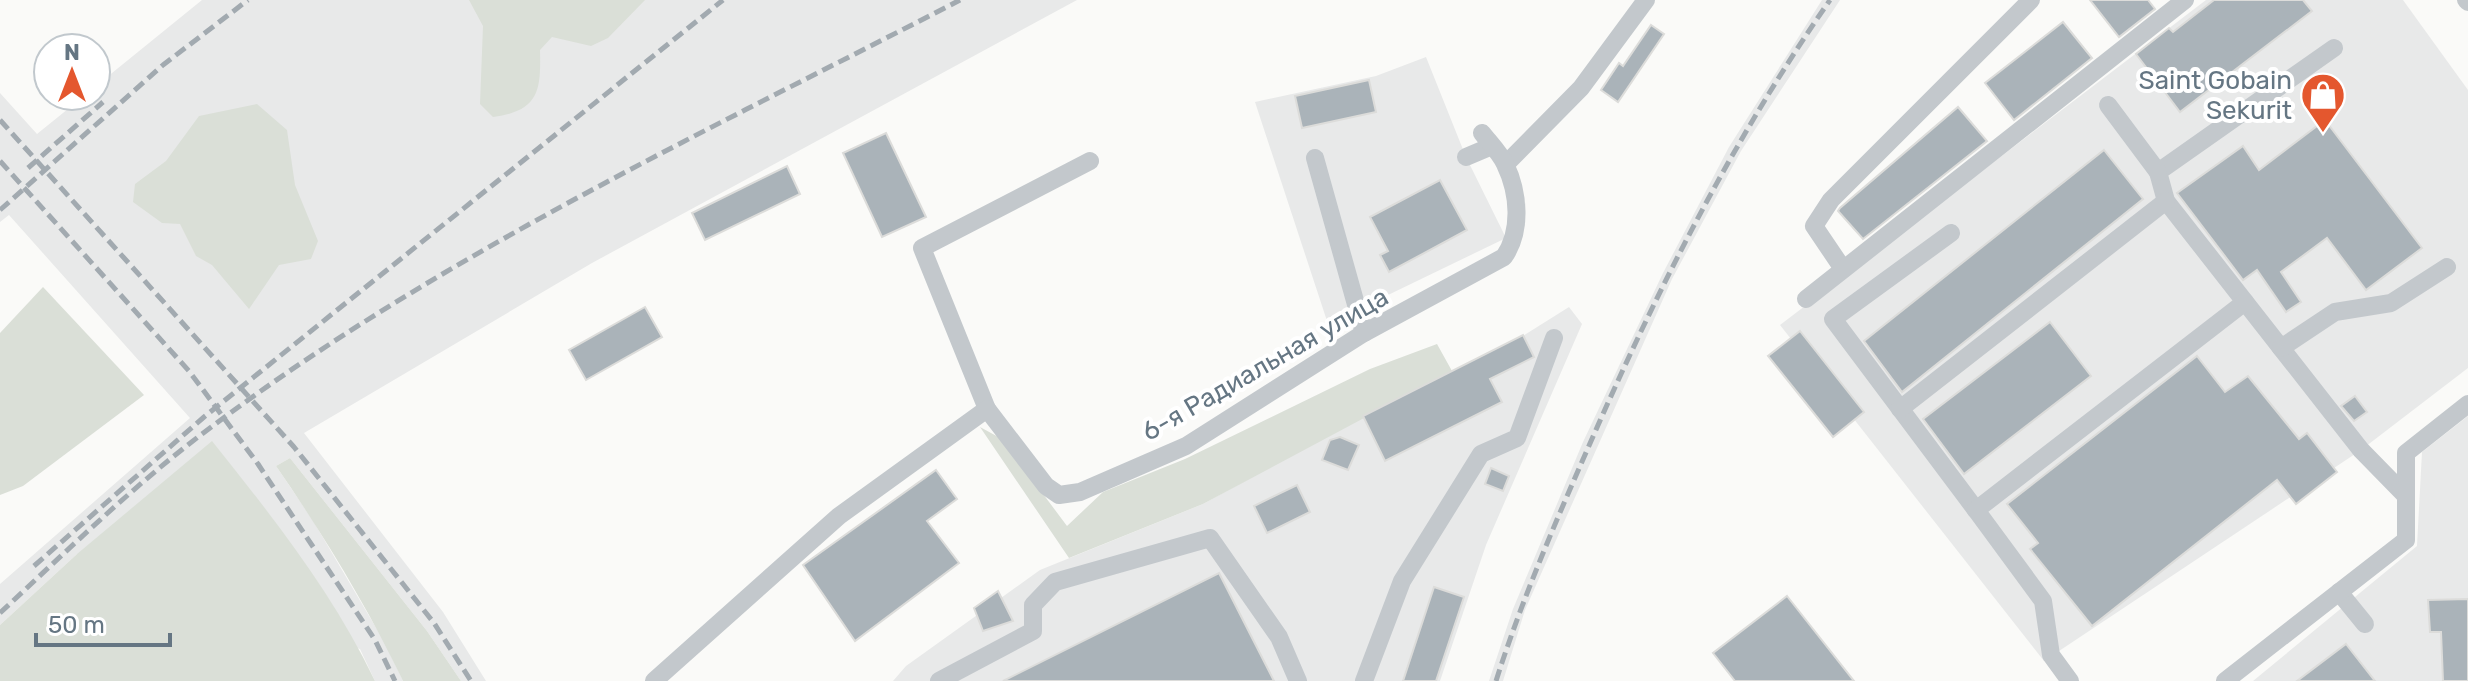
<svg xmlns="http://www.w3.org/2000/svg" width="2468" height="681" font-family="Rubik,sans-serif">
  <rect width="100%" height="100%" fill="#fafaf8"/>
  <g fill="#e8e9e9">
    <polygon points="202,0 1077,0 592,263 304,433 443,612 486,681 461,681 427,631 290,458 276,466 312,519 385,643 403,681 375,681 360,649 77,554 0,625 0,584 190,418 9,215 0,222 0,93 37,134 84,96 96,96 96,86"/>
    <polygon points="1822,0 1840,0 1741,151 1672,279 1525,610 1503,681 1489,681 1513,609 1583,442 1663,273 1729,147"/>
    <polygon points="2206,0 2403,0 2468,90 2468,368 2361,450 2044,661 1780,325"/>
    <polygon points="1426,57 1466,157 1506,238 1328,324 1255,102 1376,76"/>
    <polygon points="1569,307 1582,324 1486,545 1440,681 893,681 906,666 1040,570 1203,504 1363,416 1523,336"/>
    <polygon points="2468,416 2468,681 2253,681 2417,546 2422,452"/>
  </g>
  <g fill="#dadfd7">
    <path d="M469 0H645L608 38 591 46 552 37 540 50C541 91 539 111 493 117L480 104 483 26Z"/>
    <polygon points="257,104 287,130 295,185 318,241 311,259 279,265 249,309 212,265 196,256 180,224 162,223 133,202 135,184 166,161 199,116"/>
    <polygon points="43,287 144,395 23,486 0,495 0,333"/>
    <polygon points="1437,344 1452,371 1203,504 1069,558 980,427 1002,439 1067,526 1103,492 1185,459 1370,369"/>
    <path d="M212 441C272 516 333 593 375 681H0V625L77 554Z"/>
    <path d="M290 458 427 631 461 681H403C367 606 323 534 276 466Z"/>
  </g>
  <g fill="#aab3b9" stroke="#dcdcda" stroke-width="2">
    <polygon points="2090,0 2148,0 2155,9 2119,37"/>
    <polygon points="2214,0 2303,0 2312,11 2180,112 2136,54 2169,28 2173,32"/>
    <polygon points="2063,22 2092,58 2014,120 1985,83"/>
    <polygon points="1651,25 1664,34 1618,102 1601,90 1619,63 1623,66"/>
    <polygon points="1369,80 1376,112 1302,128 1295,96"/>
    <polygon points="1958,107 1987,141 1863,239 1838,211 1840,208"/>
    <polygon points="2325,120 2422,248 2366,290 2327,238 2281,272 2301,302 2286,312 2257,270 2243,280 2177,193 2243,146 2259,170"/>
    <polygon points="886,133 926,217 882,237 843,153"/>
    <polygon points="2104,150 2143,199 1902,392 1864,341"/>
    <polygon points="787,166 800,194 705,240 692,213"/>
    <polygon points="1440,180 1467,230 1389,272 1380,255 1388,251 1370,217"/>
    <polygon points="645,307 662,337 586,380 569,350"/>
    <polygon points="2050,322 2091,376 1964,474 1923,419"/>
    <polygon points="1800,331 1864,412 1833,437 1768,356"/>
    <polygon points="1523,335 1534,357 1490,379 1502,402 1385,461 1363,416"/>
    <polygon points="2197,356 2225,392 2248,376 2299,439 2307,433 2337,472 2296,504 2277,480 2092,626 2030,549 2038,543 2007,504"/>
    <polygon points="2355,396 2367,412 2354,421 2341,406"/>
    <polygon points="1340,437 1359,445 1348,470 1322,460 1330,440"/>
    <polygon points="1491,468 1509,476 1503,491 1485,484"/>
    <polygon points="936,470 957,499 927,521 959,563 855,641 803,565"/>
    <polygon points="1297,485 1310,512 1267,533 1254,506"/>
    <polygon points="1219,573 1274,681 1003,681"/>
    <polygon points="1434,587 1464,597 1436,681 1403,681"/>
    <polygon points="998,591 1013,621 983,631 974,608"/>
    <polygon points="1787,596 1854,681 1735,681 1713,653"/>
    <polygon points="2468,599 2468,681 2443,681 2441,632 2430,632 2428,600"/>
    <polygon points="2346,644 2375,681 2297,681"/>
  </g>
  <g fill="none" stroke-linecap="round" stroke-linejoin="round">
    <g stroke="#c3c8cc" stroke-width="18">
      <polyline points="2466,0 2468,2"/>
      <polyline points="2334,48 2158,172 2166,201 2361,450 2405,495"/>
      <polyline points="2108,105 2158,172"/>
      <polyline points="1466,157 1492,146"/>
      <polyline points="1315,158 1364,333"/>
      <polyline points="1506,164 1581,88 1646,0"/>
      <polyline points="1951,233 1833,319 1976,510"/>
      <polyline points="1843,269 1814,226 1831,200 2031,0"/>
      <polyline points="1806,299 2185,0"/>
      <polyline points="2281,348 2335,312 2391,303 2447,267"/>
      <polyline points="987,409 922,248 1090,161"/>
      <polyline points="1900,409 2166,201"/>
      <polyline points="2339,592 2365,624"/>
      <path d="M654 681 839 516 987 409 1046 486 1059 495 1080 492 1186 446 1364 333 1504 257C1522 231 1519 193 1505 164 1500 153 1489 142 1482 133"/>
      <polyline points="939,681 1033,631 1033,605 1055,582 1210,538 1279,637 1298,681"/>
      <polyline points="1364,681 1402,581 1481,454 1517,438 1554,338"/>
      <polyline points="2070,681 2051,655 2043,601 1976,510 2245,302"/>
      <polyline points="2225,681 2406,540 2406,453 2468,404"/>
    </g>
    <g stroke="#a2aab0" stroke-width="5" stroke-dasharray="12 6" stroke-linecap="butt">
      <polyline points="0,120 294,447 434,623 471,681"/>
      <polyline points="0,161 189,371 258,464 375,640 395,681"/>
      <polyline points="28,168 103,102"/>
      <polyline points="0,210 163,65 248,0"/>
      <polyline points="34,566 204,417 723,0"/>
      <path d="M0 613C69 549 138 481 214 425 444 253 706 132 960 0"/>
      <path d="M1496 681C1523 596 1559 514 1595 432 1661 282 1736 135 1830 0"/>
    </g>
  </g>
  <defs>
    <g id="shop-pin" transform="scale(2.3)"><path d="M0 17L-7.5 6A9.5 9.5 0 1 1 7.5 6Z" fill="#e4572e" stroke="#fff"/><path d="M-5-2.5h2.3a2.7 3.5 0 0 1 5.4 0H5L5.5 6h-11ZM-1.5-2.5h3a1.5 2.3 0 0 0-3 0Z" fill="#fff"/></g>
  </defs>
  <g fill-rule="evenodd">
    <use href="#shop-pin" x="2323" y="95"/>
  </g>
  <g text-anchor="middle" stroke-width="8" stroke-linejoin="round" paint-order="stroke">
    <g font-size="26" fill="#657683" stroke="#fff" text-anchor="end">
      <text x="2292" y="89">Saint Gobain<tspan x="2292" dy="30">Sekurit</tspan></text>
    </g>
    <g font-size="26" fill="#657683" stroke="#fff">
      <text transform="translate(1265 364) rotate(-30)" y="9">6-я Радиальная улица</text>
    </g>
  </g>
  <g transform="translate(72 72)"><circle r="38" fill="#ffffff" stroke="#c1c8cd" stroke-width="2"/>
  <path d="M0-6L14 30L0 20L-14 30Z" fill="#e4572e"/>
  <text y="-12" font-size="22" font-weight="bold" text-anchor="middle" fill="#657683">N</text>
  </g>
  <path d="M36 633v12h134v-12" fill="none" stroke="#657683" stroke-width="4"/>
  <text x="48" y="633" font-size="24" fill="#657683" stroke="#ffffff" stroke-width="6" paint-order="stroke">50 m</text>
</svg>
